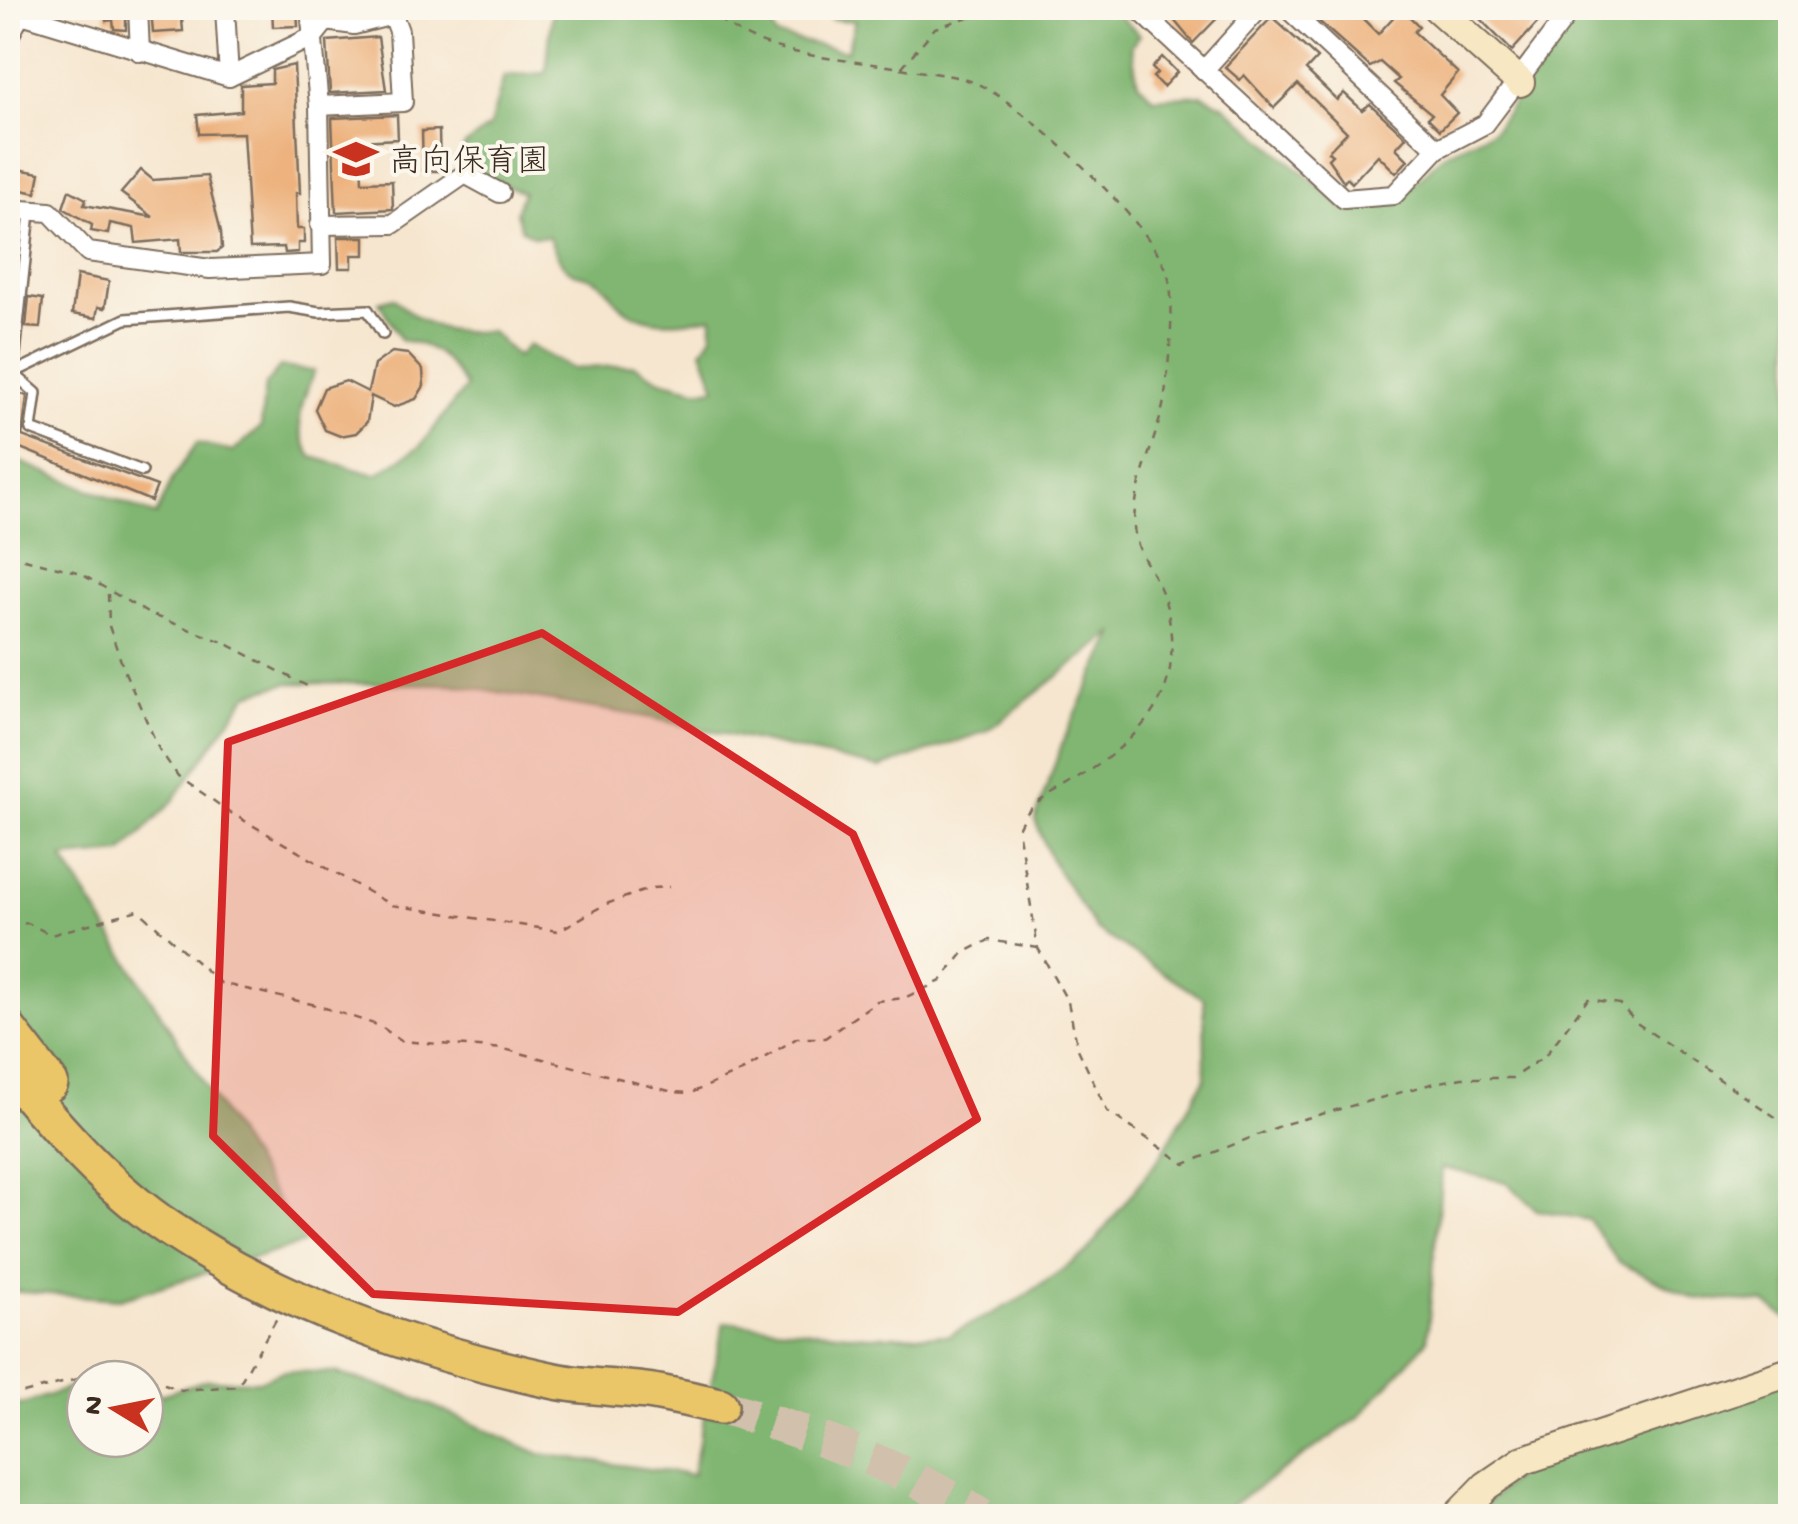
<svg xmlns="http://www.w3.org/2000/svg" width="1798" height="1524" font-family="'Gochi Hand','Klee One',sans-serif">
  <rect width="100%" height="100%" fill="#fbf7ec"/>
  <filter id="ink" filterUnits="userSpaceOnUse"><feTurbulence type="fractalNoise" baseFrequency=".01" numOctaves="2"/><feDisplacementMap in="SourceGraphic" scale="20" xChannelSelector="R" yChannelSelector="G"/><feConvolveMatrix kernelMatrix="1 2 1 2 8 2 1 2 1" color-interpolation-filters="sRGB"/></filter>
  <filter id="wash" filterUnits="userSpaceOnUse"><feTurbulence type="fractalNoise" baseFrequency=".0048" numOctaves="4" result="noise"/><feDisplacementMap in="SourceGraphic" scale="40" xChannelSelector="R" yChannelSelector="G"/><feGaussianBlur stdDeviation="2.25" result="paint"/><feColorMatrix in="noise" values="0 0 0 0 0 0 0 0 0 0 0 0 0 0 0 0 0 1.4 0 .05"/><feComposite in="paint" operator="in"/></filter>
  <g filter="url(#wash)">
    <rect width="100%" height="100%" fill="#f6e6cf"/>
    <g fill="#81b672" stroke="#5e7048" stroke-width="2.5">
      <path d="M557 8H754L770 17 776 36 847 51 855 21 831 19 827 9 810 8H1111L1140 35 1131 46 1138 83 1154 98 1202 95 1225 106 1344 208 1398 201 1443 155 1494 130 1562 36 1568 8H1790V1321L1765 1303 1693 1298 1618 1262 1589 1220 1537 1210 1506 1182 1442 1168 1427 1341 1358 1418 1216 1516H8V1403L20 1405 85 1383V1439H145V1388L161 1395 206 1380 259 1381 283 1371 337 1373 406 1394 540 1454 692 1475 724 1322 868 1336 949 1335 1022 1298 1086 1253 1160 1157 1205 1078 1204 999 1096 929 1051 860 1035 820 1063 741 1115 632 987 731 880 768 647 717 450 684 288 683 248 694 172 802 122 853 63 858 304 1243 120 1299 8 1291V457L156 516 173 478 197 443 233 452 261 427 265 385 280 367 314 371C301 406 291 424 312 457L376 475 419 447 466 387C446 358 437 345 401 340L379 302 394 298C423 328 450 335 491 331L517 357 528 345 573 369 634 365 661 380 700 390 716 388 702 350 712 335V317C679 322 648 328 620 305 614 300 611 292 605 287 578 263 570 291 549 237L533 236 521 229 516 212 523 192 472 172 460 158 464 146 490 126 504 76 546 73 552 14Z"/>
      <polygon points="1790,1376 1790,1516 1486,1516 1487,1503 1537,1457"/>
    </g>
    <g id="blocks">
      <g fill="#edb27e">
        <polygon points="105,8 126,8 126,30 114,29 113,20 106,21"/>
        <polygon points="181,8 183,31 153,33 151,9"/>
        <polygon points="272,8 297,8 298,26 273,27"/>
        <polygon points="1164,8 1227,8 1193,43"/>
        <polygon points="1319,8 1366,8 1359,15 1378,34 1400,10 1410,17 1419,26 1414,32 1458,73 1440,95 1457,113 1440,130 1428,118 1432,114 1394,83 1399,79 1380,62 1370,67 1312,15"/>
        <polygon points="1469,8 1551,8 1512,51"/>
        <polygon points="1272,17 1317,58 1306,70 1337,100 1344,93 1362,110 1370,104 1406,137 1396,148 1408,160 1396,173 1378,155 1352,183 1347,178 1344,182 1328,159 1332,155 1328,152 1347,132 1298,84 1274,108 1244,75 1240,80 1225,67"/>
        <polygon points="378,37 386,90 330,93 327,41"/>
        <polygon points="1162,57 1177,72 1163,87 1153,77 1157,73 1152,68"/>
        <polygon points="294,65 300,193 296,193 297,229 304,229 304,243 298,243 298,252 285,253 284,247 250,248 243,133 199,134 197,115 241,111 241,85 272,83 272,70"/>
        <polygon points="397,115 398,139 360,141 362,182 392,181 393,209 336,212 332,118"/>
        <polygon points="439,130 440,171 423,171 422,131"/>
        <polygon points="17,169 40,173 36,193 13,188"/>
        <polygon points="141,170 153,180 207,176 221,232 222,248 217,252 181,252 180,239 136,243 134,228 110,223 108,234 91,231 92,225 63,208 69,190 86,199 84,205 153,217 121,193"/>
        <polygon points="338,237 365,237 365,255 352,255 352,268 339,268"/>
        <polygon points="77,275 109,281 105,308 98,307 96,318 72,314"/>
        <polygon points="29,297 43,299 40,328 26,327"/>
        <polygon points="392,352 408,354 423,370 424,386 416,399 394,407 371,396 367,422 356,433 340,436 325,430 315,409 324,388 346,381 368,392 374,365"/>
        <polygon points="16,392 27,396 22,436 157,486 151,501 8,443"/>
      </g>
    </g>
  </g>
  <g filter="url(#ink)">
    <use href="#blocks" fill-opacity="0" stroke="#7c6c5c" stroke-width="2.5"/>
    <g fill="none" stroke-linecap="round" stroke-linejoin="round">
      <path stroke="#d1c0ac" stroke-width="35" stroke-dasharray="35 18" stroke-linecap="butt" d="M720 1406C811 1433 901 1466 981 1516"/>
      <g stroke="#7c6c5c" stroke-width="14">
        <g id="lane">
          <polyline points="30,212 13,373 125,319 289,307 319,312 368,310 383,334"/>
          <polyline points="13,373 36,393 31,429 142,471"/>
        </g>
      </g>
      <g stroke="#7c6c5c" stroke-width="22">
        <g id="street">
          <polyline points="138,8 140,52"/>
          <polyline points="225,8 229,77"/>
          <polyline points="1137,8 1344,199 1394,195 1437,149 1485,124 1564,19 1565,8"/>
          <polyline points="1287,8 1437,149"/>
          <polyline points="8,10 229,77 314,36 326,21 350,8"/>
          <polyline points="8,38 21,14"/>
          <polyline points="1204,70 1260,8"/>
          <polyline points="319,106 403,102 399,31 393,15 354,25 326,21"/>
          <polyline points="8,209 50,212 88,252 210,269 322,264 319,106 310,8"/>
          <polyline points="320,225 393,224 465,174 500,193"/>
        </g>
      </g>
      <g stroke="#7c6c5c" stroke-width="32">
        <g id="secondary">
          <polyline points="1437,8 1520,82"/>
          <polyline points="1457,1516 1486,1486 1524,1460 1790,1372"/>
        </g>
      </g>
      <g stroke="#7c6c5c" stroke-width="40">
        <g id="highway">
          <polyline points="8,1029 50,1083"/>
          <path d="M8 1070C56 1127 107 1187 170 1229 287 1307 419 1352 555 1381 585 1387 616 1387 646 1391 670 1394 695 1401 720 1406"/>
        </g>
      </g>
      <g stroke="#7c6c5c" stroke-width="2.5" stroke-dasharray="8 8" stroke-linecap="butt">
        <path d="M707 8C755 58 835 57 901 68L935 28 995 8"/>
        <path d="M901 68C927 74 957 73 982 86 1028 109 1151 223 1167 272 1176 298 1169 358 1166 386 1162 433 1134 476 1134 526 1135 552 1154 571 1163 595 1172 619 1175 660 1166 685 1152 727 1109 759 1073 782 1049 797 1030 800 1018 829L1038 948 1068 1002 1078 1049 1107 1111 1185 1164 1285 1124 1435 1083 1462 1078H1512L1545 1056 1588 999 1619 1004 1638 1024 1790 1127"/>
        <polyline points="8,555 78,572 149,614 223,642 309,687"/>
        <polyline points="108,594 109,626 124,670 159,749 178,776 231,813 391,905 558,931 606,904 652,888 669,887"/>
        <polyline points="8,926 28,923 51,935 138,910 220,983 316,1005 380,1026 401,1041 504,1049 673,1092 691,1093 744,1070 797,1038 825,1038 877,1001 904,998 941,981 963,953 989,940 1038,948"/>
        <polyline points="8,1397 97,1374 148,1378 181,1390 238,1386 277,1318"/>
      </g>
      <use href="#lane" stroke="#fff" stroke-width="9"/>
      <use href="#street" stroke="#fff" stroke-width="18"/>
      <use href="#secondary" stroke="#f7e8c3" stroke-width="28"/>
      <use href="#highway" stroke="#eac669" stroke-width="35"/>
    </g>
  </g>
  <path fill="#d62828" fill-opacity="0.2" stroke="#d62828" stroke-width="8" stroke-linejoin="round" d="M542 633 853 834 977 1119 678 1312 373 1294 213 1136 228 742Z"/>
  <defs>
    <g id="school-bare" transform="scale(3.45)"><path d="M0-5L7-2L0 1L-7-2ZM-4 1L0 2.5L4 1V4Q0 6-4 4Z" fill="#c8321e" stroke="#fbf7ec" stroke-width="2.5" paint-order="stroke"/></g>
  </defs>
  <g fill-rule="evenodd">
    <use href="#school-bare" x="356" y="159"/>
  </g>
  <g text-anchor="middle" stroke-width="8" stroke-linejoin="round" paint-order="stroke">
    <g font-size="32" fill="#3b2a1e" stroke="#fbf7ec" text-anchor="start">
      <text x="389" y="170">高向保育園</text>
    </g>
  </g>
  <rect width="1798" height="1524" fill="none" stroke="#fbf7ec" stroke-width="40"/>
  <g transform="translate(115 1409) rotate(280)"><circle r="48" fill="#fbf7ec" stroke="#aea59a" stroke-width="2.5"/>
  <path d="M0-8L18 38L0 25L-18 38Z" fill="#c8321e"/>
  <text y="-15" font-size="28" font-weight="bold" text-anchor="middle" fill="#3b2a1e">N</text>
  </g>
</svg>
